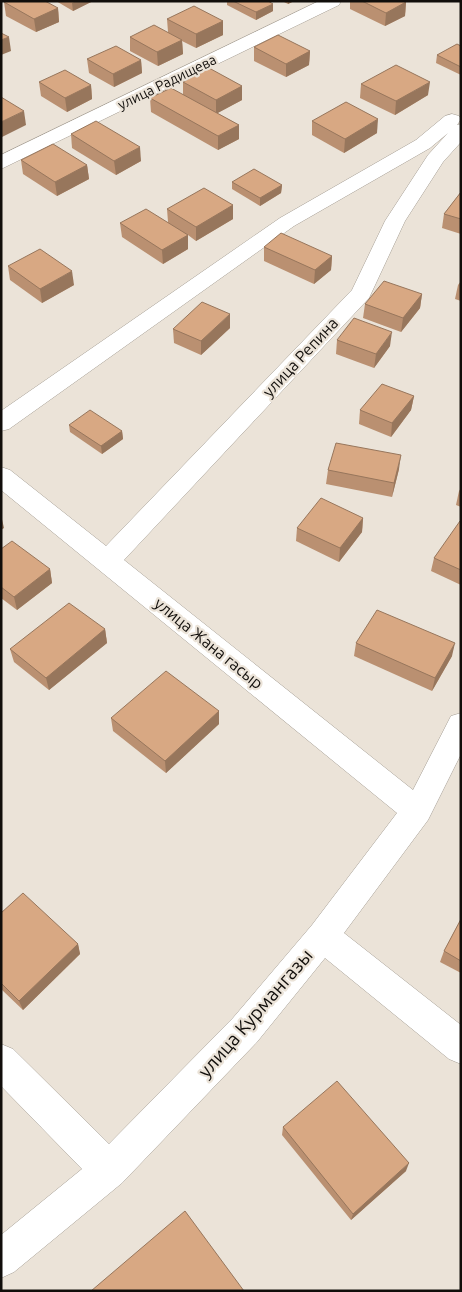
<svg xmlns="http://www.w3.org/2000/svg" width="462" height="1292" font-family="Ubuntu,sans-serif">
  <rect width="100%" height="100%" fill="#ebe3d8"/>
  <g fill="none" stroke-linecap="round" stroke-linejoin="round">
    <g stroke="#a49d93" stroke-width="1">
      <g id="street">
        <polygon points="319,1 341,1 339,5 1,169 1,155"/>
        <polygon points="452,114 459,116 461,119 457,125 461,124 461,142 443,162 405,221 369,298 124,560 413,790 451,716 461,713 461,754 428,820 344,933 461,1025 461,1064 449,1059 325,958 257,1042 122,1183 14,1272 1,1278 1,1235 82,1169 1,1086 1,1044 13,1049 109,1144 233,1018 312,925 397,813 1,490 1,467 10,470 106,546 352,290 385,221 428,155 448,133 430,148 294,226 9,429 1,431 1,411 280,218 416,140 445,116"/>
      </g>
    </g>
    <use href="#street" fill="#fff" fill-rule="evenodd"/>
  </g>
  <g fill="#ba9071">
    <polygon points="56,1 93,1 73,11"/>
    <polygon points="227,1 268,1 273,11 256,20 227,5"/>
    <polygon points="282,1 294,1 288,4"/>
    <polygon points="350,1 404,1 406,2 405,16 385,26 350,9"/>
    <polygon points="4,2 58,8 59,22 36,32 6,16"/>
    <polygon points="167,19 223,21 223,35 196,48 182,41 183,54 158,66 130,51 130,37 168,32"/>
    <polygon points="461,46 461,75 436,63 437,55"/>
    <polygon points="254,47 310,51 309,65 286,77 254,61"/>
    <polygon points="87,59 141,60 142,73 114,87 89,73"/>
    <polygon points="39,82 91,85 92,99 67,112 41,96"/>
    <polygon points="183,82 242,86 242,100 217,113 239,125 239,139 218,150 151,112 150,98 183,94"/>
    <polygon points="361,84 428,95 395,115 360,98"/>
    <polygon points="312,121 377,133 344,153 312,135"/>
    <polygon points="71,134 141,161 116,175 72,148"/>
    <polygon points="21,160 87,165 89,179 57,196 23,174"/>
    <polygon points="232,182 282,185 281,193 260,206 232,189"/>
    <polygon points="461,192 461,234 442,228 444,214"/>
    <polygon points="233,205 233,219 196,241 188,235 188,249 163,264 122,237 120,223 168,222 167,209"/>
    <polygon points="264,247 332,256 331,270 314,284 264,261"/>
    <polygon points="8,266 74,285 42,303 10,280"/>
    <polygon points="461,281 461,301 455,299 458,285"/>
    <polygon points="422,294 420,308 401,332 363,318 365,304"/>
    <polygon points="230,328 201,355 174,343 173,329"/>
    <polygon points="337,340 390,346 374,368 336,354"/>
    <polygon points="414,396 411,410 391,437 359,424 360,410"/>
    <polygon points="69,425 122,431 123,439 102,454 70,432"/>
    <polygon points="399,469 392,497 326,484 328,470"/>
    <polygon points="461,488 461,507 456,505 459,491"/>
    <polygon points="363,518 362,532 339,562 296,541 297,528"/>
    <polygon points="461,522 461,585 431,571 434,558"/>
    <polygon points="1,549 50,569 52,583 17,610 1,598"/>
    <polygon points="105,629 107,643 49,690 14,662 10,649"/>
    <polygon points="356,643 452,656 432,691 354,656"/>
    <polygon points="219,711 219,724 166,773 113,731 111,718"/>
    <polygon points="1,913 78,944 80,954 23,1010 1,989"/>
    <polygon points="461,919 461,973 440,962 444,951"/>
    <polygon points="283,1127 406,1171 351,1220 282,1135"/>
  </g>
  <g fill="#97765c">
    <polygon points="76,1 93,1 73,11 72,3"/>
    <polygon points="288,1 294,1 288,4"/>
    <polygon points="406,2 405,16 385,26 386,13"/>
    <polygon points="273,4 273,11 256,20 256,12"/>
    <polygon points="58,8 59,22 36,32 34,19"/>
    <polygon points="223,21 223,35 196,48 196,34"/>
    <polygon points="9,37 11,51 1,55 1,40"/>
    <polygon points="182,40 183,54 158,66 157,52"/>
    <polygon points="310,51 309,65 286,77 286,64"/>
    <polygon points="141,60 142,73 114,87 113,74"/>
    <polygon points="430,82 428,95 395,115 396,101"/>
    <polygon points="91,85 92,99 67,112 65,98"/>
    <polygon points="242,86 242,100 216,114 216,100"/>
    <polygon points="24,111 26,125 2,137 1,122"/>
    <polygon points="378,119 377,133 344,153 345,139"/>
    <polygon points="239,125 239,139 218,150 218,136"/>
    <polygon points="140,147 141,161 116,175 114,161"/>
    <polygon points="87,165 89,179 57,196 55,182"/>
    <polygon points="282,185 281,193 260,206 260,198"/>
    <polygon points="233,205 233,219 196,241 196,227"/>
    <polygon points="188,235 188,249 163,264 162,250"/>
    <polygon points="332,256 331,270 314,284 315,270"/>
    <polygon points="72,271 74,285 42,303 40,289"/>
    <polygon points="422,294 420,308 401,332 403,318"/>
    <polygon points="230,314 230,328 201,355 201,341"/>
    <polygon points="392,332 390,346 374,368 376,354"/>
    <polygon points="414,396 411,410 391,437 392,423"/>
    <polygon points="122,431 123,439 102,454 101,446"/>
    <polygon points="401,455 399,469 392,497 394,483"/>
    <polygon points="1,515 4,528 1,530"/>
    <polygon points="363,518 362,532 339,562 340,548"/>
    <polygon points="50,569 52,583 17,610 14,597"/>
    <polygon points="105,629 107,643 49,690 46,678"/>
    <polygon points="455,643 452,656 432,691 435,678"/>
    <polygon points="219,711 219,724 166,773 165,761"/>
    <polygon points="78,944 80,954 23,1010 19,1001"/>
    <polygon points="409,1163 406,1171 351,1220 353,1214"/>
  </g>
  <g fill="#d8a883" stroke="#97765c">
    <polygon points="7,1 45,1 58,8 34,19 4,2"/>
    <polygon points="233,1 268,1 273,4 256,12"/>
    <polygon points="362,1 404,1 406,2 386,13"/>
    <polygon points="194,6 223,21 196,34 167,19"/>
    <polygon points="154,25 182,40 157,52 130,37"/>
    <polygon points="1,33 9,37 1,40"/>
    <polygon points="278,35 310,51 286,64 254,47"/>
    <polygon points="457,44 461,46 461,67 437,55"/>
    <polygon points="116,46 141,60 113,74 87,59"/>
    <polygon points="396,65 430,82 396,101 361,84"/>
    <polygon points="209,68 242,86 216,100 183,82"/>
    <polygon points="65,70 91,85 65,98 39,82"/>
    <polygon points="171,88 239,125 218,136 150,98"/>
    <polygon points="1,97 24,111 1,122"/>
    <polygon points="346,102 378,119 345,139 312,121"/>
    <polygon points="96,121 140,147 114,161 71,134"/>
    <polygon points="53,144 87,165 55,182 21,160"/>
    <polygon points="254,169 282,185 260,198 232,182"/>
    <polygon points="204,188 233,205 196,227 167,209"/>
    <polygon points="461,192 461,219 444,214"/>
    <polygon points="146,209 188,235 162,250 120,223"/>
    <polygon points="281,233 332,256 315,270 264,247"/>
    <polygon points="40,249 72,271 40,289 8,266"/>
    <polygon points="384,281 422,294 403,318 365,304"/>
    <polygon points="202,302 230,314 201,341 173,329"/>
    <polygon points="354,318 392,332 376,354 337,340"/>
    <polygon points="382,384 414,396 392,423 360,410"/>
    <polygon points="90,410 122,431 101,446 69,425"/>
    <polygon points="336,443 401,455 394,483 328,470"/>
    <polygon points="321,498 363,518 340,548 297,528"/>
    <polygon points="460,521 461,522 461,570 434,558"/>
    <polygon points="12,541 50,569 14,597 1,587 1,549"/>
    <polygon points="69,603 105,629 46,678 10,649"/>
    <polygon points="377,610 455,643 435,678 356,643"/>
    <polygon points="166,671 219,711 165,761 111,718"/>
    <polygon points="23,893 78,944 19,1001 1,983 1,913"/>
    <polygon points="461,919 461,961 444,951"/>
    <polygon points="337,1081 409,1163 353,1214 283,1127"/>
    <polygon points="185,1211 244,1291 91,1291"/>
  </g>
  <g text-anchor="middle" stroke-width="4.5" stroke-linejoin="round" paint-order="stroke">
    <g font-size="14" fill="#110e0b" stroke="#ebe3d8">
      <text transform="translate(167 82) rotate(-26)" y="5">улица Радищева</text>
    </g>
    <g font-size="16" fill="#110e0b" stroke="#ebe3d8">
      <text transform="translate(300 357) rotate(-47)" y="6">улица Репина</text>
      <text transform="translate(209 643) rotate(39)" y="6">улица Жана гасыр</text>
    </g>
    <g font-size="19" fill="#110e0b" stroke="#ebe3d8">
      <text transform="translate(255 1013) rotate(-49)" y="7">улица Курмангазы</text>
    </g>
  </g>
  <rect width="462" height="1292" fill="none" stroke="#110e0b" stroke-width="5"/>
</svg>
